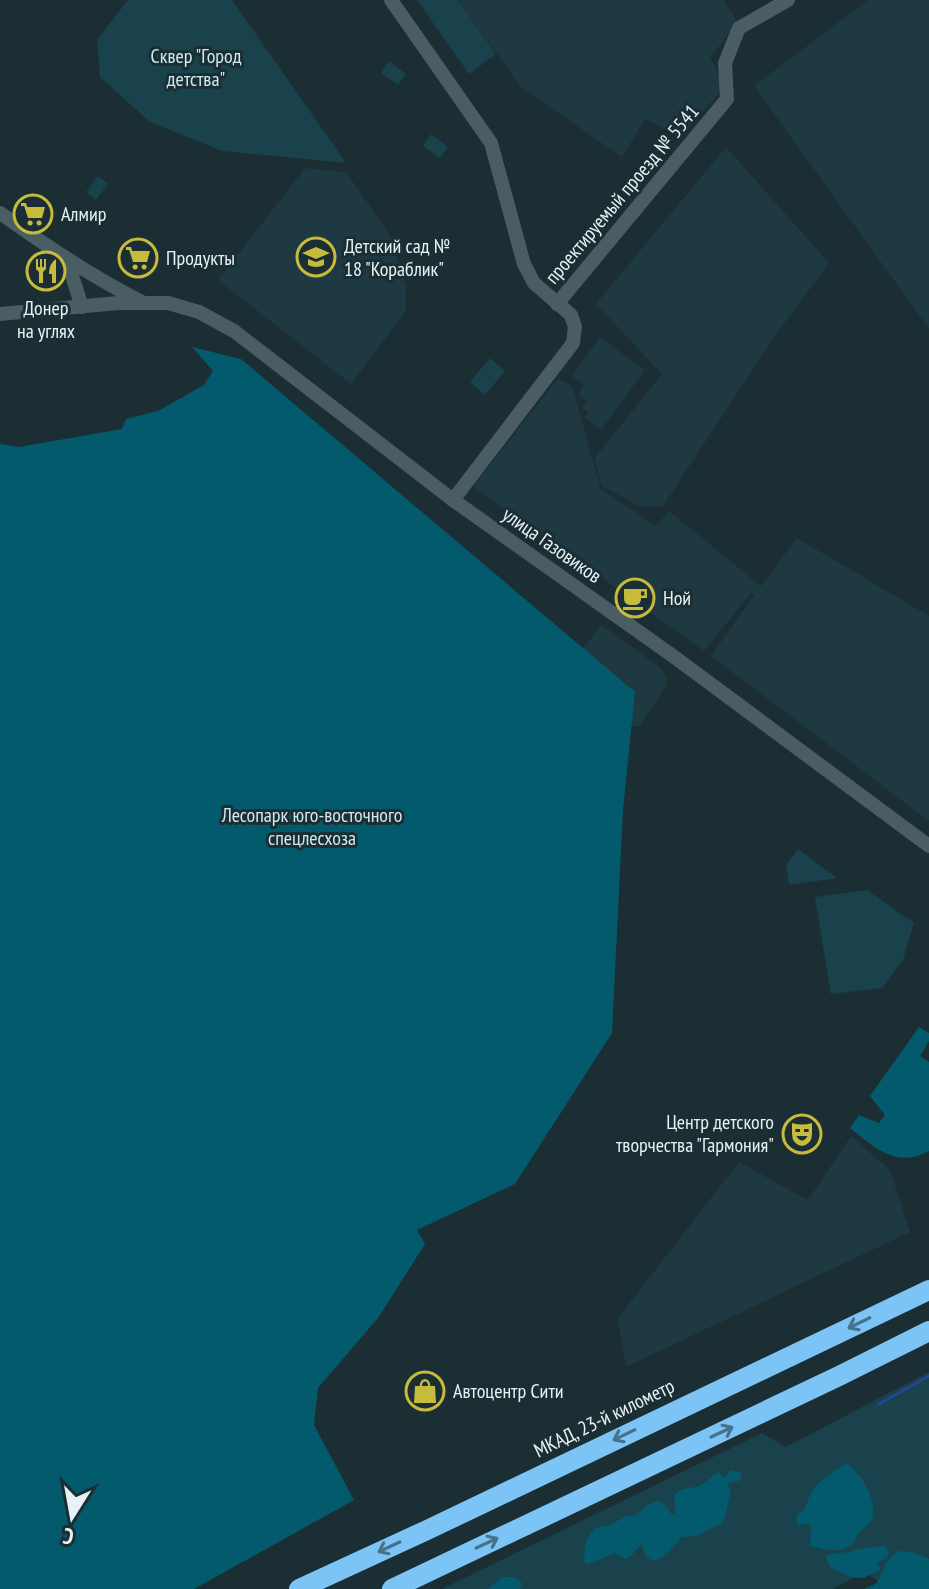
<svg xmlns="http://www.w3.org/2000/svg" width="929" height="1589" font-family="'PT Sans Narrow',sans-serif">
  <rect width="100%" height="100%" fill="#1b2e33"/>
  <g fill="#1e3941">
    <polygon points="458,0 723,0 738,22 710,58 725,85 721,91 680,137 645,119 622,157 521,87"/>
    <polygon points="868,0 929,0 929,329 754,86"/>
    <polygon points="726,147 829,263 777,333 663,506 641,507 602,486 594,459 662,374 596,304"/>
    <polygon points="305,168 346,172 390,235 406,287 406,311 351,384 218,280"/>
    <polygon points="600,337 645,370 601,430 584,418 588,412 582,408 587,401 578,394 584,385 572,376"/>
    <polygon points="558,378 572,386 601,489 656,526 669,511 761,586 797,538 929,616 929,821 711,656 754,595 751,593 704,651 587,567 581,564 473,487"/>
    <polygon points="602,625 661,668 666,677 666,686 639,727 616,723 578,654"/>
    <polygon points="851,1136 890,1170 910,1232 626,1367 618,1318 739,1162 808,1200"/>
  </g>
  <g fill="#19424d">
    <polygon points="128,0 232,0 346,163 222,151 150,122 100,77 97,40"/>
    <polygon points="417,0 458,0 496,54 469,74"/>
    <polygon points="389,61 406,74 398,85 381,73"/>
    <polygon points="431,134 448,147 440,158 423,146"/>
    <polygon points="98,176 108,184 96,200 86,192"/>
    <polygon points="490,358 505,371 485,395 470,382"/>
    <polygon points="798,849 837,878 789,885 786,865"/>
    <polygon points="867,890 914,923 903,960 882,988 831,994 815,897"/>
    <polygon points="929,1372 929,1589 891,1589 864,1572 833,1589 442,1589 762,1433 786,1447"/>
  </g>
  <g fill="#035a6d">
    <polygon points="192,347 241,359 635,692 623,810 612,1033 515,1184 417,1230 425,1244 378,1318 318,1388 314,1425 354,1500 194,1589 0,1589 0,444 19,447 122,429 126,419 158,411 204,385 213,371"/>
    <path d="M919 1027 929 1033V1041L920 1056 929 1062V1151C896 1169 876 1148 850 1128L859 1115 879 1123 885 1115 870 1096Z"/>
    <path d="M846 1463C860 1472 878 1500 872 1518 870 1525 865 1527 860 1532 857 1536 856 1540 853 1543 843 1554 822 1550 810 1545L811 1527 808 1524 797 1525V1514L805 1510C812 1481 825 1479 846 1463Z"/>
    <path d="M731 1470 742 1473 739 1481 727 1483 731 1492 723 1523 696 1536 682 1537C675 1544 659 1569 647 1557 644 1554 644 1548 641 1544L632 1555 625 1559 614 1553 595 1562 585 1564C583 1548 585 1540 595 1528L610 1525 627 1516H635L646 1506 657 1501 664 1504 672 1515 675 1513 674 1495C685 1485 690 1490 701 1485 708 1481 712 1475 719 1472L724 1478Z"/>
    <path d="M885 1546 889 1554 887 1559 877 1562 880 1570 863 1578 851 1577 831 1568 825 1556C834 1552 842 1554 852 1551 866 1547 870 1547 885 1546Z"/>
    <polygon points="897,1551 914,1553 929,1559 929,1589 864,1589 877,1583 887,1562"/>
    <polygon points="503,1577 514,1577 522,1583 520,1589 488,1589"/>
  </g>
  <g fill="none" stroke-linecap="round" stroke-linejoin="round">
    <polyline stroke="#254690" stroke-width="3" points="879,1404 929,1376"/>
    <g stroke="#495d63" stroke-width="14">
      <polyline points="391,0 491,143 524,264 534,283 571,315 575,327 573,343 453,500"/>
      <path d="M0 213C46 246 92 277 142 302"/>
      <polyline points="67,260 82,307"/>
      <polyline points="557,304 727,99 725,63 739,28 788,0"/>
      <polyline points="0,314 118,303 168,303 199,312 234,331 453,500 673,656 929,846"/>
    </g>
    <g stroke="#7dc4f6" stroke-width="20">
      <polyline points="299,1589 425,1531 929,1290"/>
      <polyline points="392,1589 839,1376 929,1331"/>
    </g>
  </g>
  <defs><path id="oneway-shaft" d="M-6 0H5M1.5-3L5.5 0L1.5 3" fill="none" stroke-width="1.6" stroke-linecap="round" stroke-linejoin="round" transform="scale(2)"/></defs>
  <g stroke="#47728b">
    <use href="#oneway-shaft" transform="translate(859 1323) rotate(154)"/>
    <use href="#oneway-shaft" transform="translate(722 1432) rotate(-25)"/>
    <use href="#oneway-shaft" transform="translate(624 1435) rotate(154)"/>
    <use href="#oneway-shaft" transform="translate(487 1543) rotate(-25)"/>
    <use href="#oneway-shaft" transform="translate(389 1547) rotate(155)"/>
  </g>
  <defs>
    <g id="supermarket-ring" transform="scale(2)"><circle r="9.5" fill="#1b2e33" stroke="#c7bb3c" stroke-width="1.5"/><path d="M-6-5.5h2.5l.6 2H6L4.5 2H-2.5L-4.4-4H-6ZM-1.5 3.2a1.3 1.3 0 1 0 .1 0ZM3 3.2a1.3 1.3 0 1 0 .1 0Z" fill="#c7bb3c"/></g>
    <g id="school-ring" transform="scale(2)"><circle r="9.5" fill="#1b2e33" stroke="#c7bb3c" stroke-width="1.5"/><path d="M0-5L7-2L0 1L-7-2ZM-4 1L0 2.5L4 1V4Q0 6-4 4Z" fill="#c7bb3c"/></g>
    <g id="restaurant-ring" transform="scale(2)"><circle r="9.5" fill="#1b2e33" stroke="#c7bb3c" stroke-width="1.5"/><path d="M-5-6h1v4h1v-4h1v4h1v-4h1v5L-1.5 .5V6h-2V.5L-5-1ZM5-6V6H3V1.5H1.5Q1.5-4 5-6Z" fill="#c7bb3c"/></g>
    <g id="cafe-ring" transform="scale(2)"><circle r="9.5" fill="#1b2e33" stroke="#c7bb3c" stroke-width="1.5"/><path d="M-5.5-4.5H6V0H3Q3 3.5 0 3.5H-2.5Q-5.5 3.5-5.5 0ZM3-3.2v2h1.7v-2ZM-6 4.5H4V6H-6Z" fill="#c7bb3c"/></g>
    <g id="theatre-ring" transform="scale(2)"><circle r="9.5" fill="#1b2e33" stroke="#c7bb3c" stroke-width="1.5"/><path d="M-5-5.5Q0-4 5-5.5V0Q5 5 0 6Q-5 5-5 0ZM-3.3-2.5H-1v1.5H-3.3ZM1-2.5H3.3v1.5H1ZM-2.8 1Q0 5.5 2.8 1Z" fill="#c7bb3c"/></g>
    <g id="shop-ring" transform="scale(2)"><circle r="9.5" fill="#1b2e33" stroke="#c7bb3c" stroke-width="1.5"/><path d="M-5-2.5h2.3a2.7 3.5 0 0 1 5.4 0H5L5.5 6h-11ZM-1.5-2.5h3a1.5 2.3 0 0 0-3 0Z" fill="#c7bb3c"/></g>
  </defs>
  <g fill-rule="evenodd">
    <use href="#supermarket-ring" x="33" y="214"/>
    <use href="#school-ring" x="316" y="257"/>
    <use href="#supermarket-ring" x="138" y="258"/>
    <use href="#restaurant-ring" x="46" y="271"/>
    <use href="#cafe-ring" x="635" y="598"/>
    <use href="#theatre-ring" x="802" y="1134"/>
    <use href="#shop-ring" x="425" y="1391"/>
  </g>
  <g text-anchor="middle" stroke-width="6" stroke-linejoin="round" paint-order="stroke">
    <g font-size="20" fill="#ceeaf3" stroke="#1b2e33">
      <text x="196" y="63">Сквер "Город<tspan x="196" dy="23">детства"</tspan></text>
      <text x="312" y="822">Лесопарк юго-восточного<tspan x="312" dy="23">спецлесхоза</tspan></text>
    </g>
    <g font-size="20" fill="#e6f2f5" stroke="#1b2e33">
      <text transform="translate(622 194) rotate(-50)" y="7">проектируемый проезд № 5541</text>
      <text transform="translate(552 545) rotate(35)" y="7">улица Газовиков</text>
      <text transform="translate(604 1418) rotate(-26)" y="7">МКАД, 23-й километр</text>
    </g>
    <g font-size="20" fill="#e6f2f5" stroke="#1b2e33" text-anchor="start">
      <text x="61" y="221">Алмир</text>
      <text x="344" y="253">Детский сад №<tspan x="344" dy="23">18 "Кораблик"</tspan></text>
      <text x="166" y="265">Продукты</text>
      <text x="46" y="315" text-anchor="middle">Донер<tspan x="46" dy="23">на углях</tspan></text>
      <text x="663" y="605">Ной</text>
      <text x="774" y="1129" text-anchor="end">Центр детского<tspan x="774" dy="23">творчества "Гармония"</tspan></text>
      <text x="453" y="1398">Автоцентр Сити</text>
    </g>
  </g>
  <g transform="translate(72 1517) rotate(191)" stroke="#1b2e33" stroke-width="6" paint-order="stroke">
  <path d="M0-6L14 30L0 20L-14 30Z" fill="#e6f2f5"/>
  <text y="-12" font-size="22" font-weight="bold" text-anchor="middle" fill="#e6f2f5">С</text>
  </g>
</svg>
